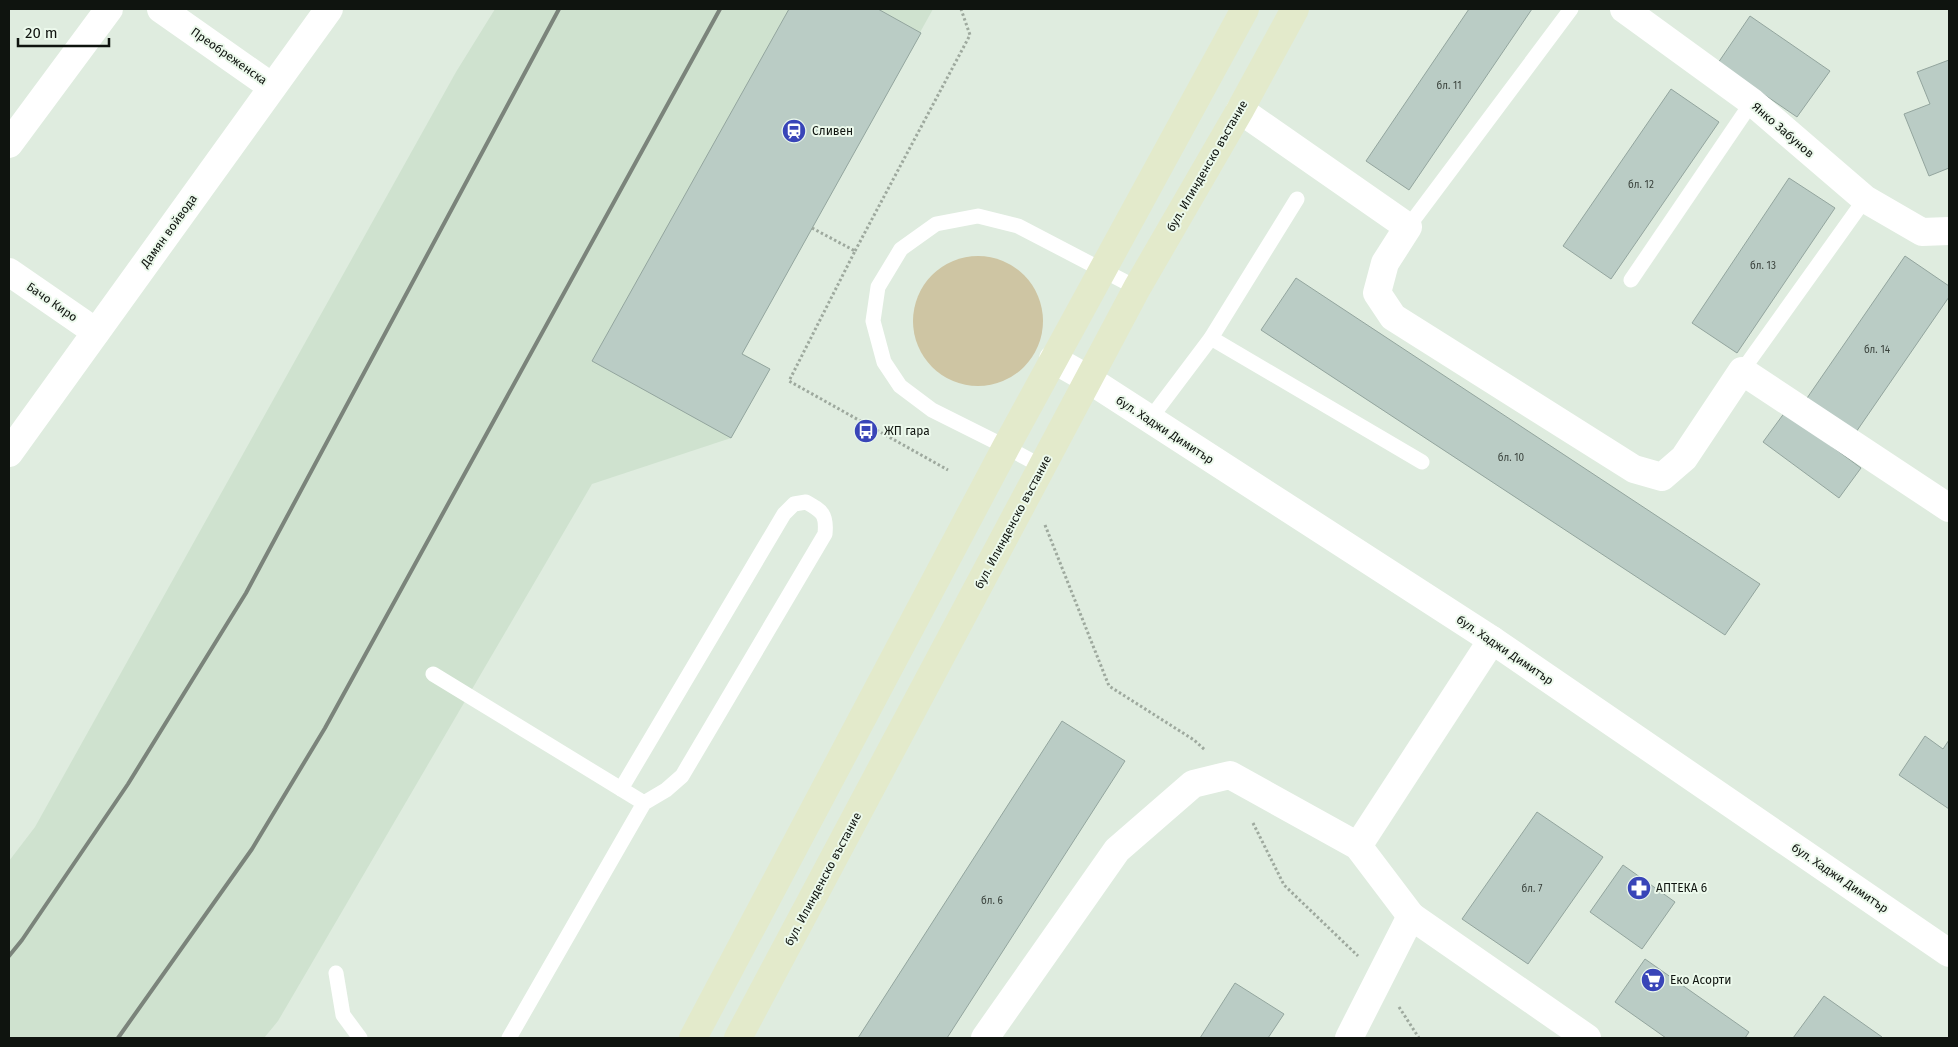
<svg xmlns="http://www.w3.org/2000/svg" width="1958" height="1047" font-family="'Fira Sans',sans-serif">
  <rect width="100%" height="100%" fill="#dfecdf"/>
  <polygon fill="#cfe2cf" points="495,9 933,9 742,353 770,369 731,438 592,484 278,1021 264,1038 9,1038 9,861 35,827 456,72"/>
  <circle fill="#cec5a3" cx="978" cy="321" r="65"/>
  <g fill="#baccc5" stroke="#93a59e">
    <polygon points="789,9 878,9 921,33 742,354 770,369 731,438 592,361"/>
    <polygon points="1469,9 1532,9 1409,190 1366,161"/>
    <polygon points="1750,16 1830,71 1797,117 1718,63"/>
    <polygon points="1949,60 1949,168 1929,176 1904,114 1930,104 1917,72"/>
    <polygon points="1671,89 1719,122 1611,279 1563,246"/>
    <polygon points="1789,178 1835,208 1737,353 1692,323"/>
    <polygon points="1905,256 1949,286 1949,297 1854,435 1805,401"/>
    <polygon points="1296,278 1760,584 1725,635 1261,330"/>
    <polygon points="1785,412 1861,468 1839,498 1763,442"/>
    <polygon points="1062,721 1125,761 947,1038 858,1038"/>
    <polygon points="1925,736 1943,749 1949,740 1949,809 1899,775"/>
    <polygon points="1537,812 1603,857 1528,964 1462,919"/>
    <polygon points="1623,865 1675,902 1642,949 1590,912"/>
    <polygon points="1645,959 1749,1032 1745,1038 1666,1038 1615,1002"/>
    <polygon points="1235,983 1284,1014 1268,1038 1200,1038"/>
    <polygon points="1824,996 1882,1037 1882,1038 1793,1038"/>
  </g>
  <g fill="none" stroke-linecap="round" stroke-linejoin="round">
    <g stroke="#9ea99e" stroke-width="3" stroke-dasharray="2.5 2.5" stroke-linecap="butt">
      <polyline points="812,228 855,251 789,381 948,470"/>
      <polyline points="855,251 970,35 961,9"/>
      <polyline points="1045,525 1109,686 1194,740 1205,750"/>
      <polyline points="1253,823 1284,885 1358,956"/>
      <polyline points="1399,1007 1419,1038"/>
    </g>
    <g stroke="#fff" stroke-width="15">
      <polyline points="1408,227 1571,9"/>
      <polyline points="1631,280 1752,102"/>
      <polyline points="1211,338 1422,462"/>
      <polyline points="1742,371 1865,199"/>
      <polyline points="1150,419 1211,338 1297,199"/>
      <polyline points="1043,467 1006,447 932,410 900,386 884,362 873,321 878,287 901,249 936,224 978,216 1018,226 1137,288"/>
      <polyline points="433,674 644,803"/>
      <polyline points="336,973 343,1015 360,1038"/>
      <path d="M509 1038 644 803 666 790 682 776 825 534C827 514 822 511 806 502L794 504 784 514 621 789"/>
    </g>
    <g stroke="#fff" stroke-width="28">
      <polyline points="161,9 272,87"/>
      <polyline points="1624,9 1752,102 1865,199 1922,232 1949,231"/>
      <polyline points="1240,110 1408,227 1385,263 1377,293 1393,317 1634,469 1662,477 1684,458 1742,371 1949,508"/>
      <polyline points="9,144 109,9"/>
      <polyline points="9,272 96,332"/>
      <polyline points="9,453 329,9"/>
      <polyline points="1358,846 1492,640"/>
      <polyline points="985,1038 1117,850 1193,784 1230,775 1358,846 1411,916"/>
      <polyline points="1349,1038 1411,916 1587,1038"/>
    </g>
    <polyline stroke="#fff" stroke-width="28" points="1053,359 1088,379 1492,640 1949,953"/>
    <g stroke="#e3eacb" stroke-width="28">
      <polyline points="693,1038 1006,447 1245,9"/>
      <polyline points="738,1038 1137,288 1240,110 1295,9"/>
    </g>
    <g stroke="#7b847b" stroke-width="4">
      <polyline points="9,956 22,940 128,784 246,593 559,9"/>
      <polyline points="118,1038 252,849 325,728 720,9"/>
    </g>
  </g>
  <defs>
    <g id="station-disc" transform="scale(1.25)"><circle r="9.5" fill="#3945b8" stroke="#ecf9ec"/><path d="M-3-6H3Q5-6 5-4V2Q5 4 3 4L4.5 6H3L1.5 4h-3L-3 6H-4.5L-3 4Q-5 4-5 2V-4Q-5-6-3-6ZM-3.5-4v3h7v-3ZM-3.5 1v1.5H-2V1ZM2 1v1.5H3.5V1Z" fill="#fff"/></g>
    <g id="bus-disc" transform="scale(1.25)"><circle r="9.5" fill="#3945b8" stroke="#ecf9ec"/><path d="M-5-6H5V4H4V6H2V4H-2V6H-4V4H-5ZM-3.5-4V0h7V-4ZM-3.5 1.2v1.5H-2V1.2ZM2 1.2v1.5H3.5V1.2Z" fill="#fff"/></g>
    <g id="pharmacy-disc" transform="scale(1.25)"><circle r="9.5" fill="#3945b8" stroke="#ecf9ec"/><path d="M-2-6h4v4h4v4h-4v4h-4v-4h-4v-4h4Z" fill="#fff"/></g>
    <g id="supermarket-disc" transform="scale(1.25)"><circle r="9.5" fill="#3945b8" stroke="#ecf9ec"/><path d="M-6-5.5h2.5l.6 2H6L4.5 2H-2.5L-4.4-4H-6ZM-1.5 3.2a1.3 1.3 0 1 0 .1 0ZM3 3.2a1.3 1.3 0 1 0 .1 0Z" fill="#fff"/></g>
  </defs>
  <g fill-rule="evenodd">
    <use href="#station-disc" x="794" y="131"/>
    <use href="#bus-disc" x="866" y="431"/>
    <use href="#pharmacy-disc" x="1639" y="888"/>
    <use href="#supermarket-disc" x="1653" y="980"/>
  </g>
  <g text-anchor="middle" stroke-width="4" stroke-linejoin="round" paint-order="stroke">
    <g font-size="10" fill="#3a423c">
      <text x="1449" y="89">бл. 11</text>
      <text x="1641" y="188">бл. 12</text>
      <text x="1763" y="269">бл. 13</text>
      <text x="1877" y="353">бл. 14</text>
      <text x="1511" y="461">бл. 10</text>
      <text x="1532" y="892">бл. 7</text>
      <text x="992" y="904">бл. 6</text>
    </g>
    <g font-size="12" fill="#0f140f" stroke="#ecf9ec">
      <text transform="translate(229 56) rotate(35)" y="4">Преобреженска</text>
      <text transform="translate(1783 130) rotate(41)" y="4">Янко Забунов</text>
      <text transform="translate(1207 166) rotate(-60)" y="4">бул. Илинденско въстание</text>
      <text transform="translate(169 231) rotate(-54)" y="4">Дамян войвода</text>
      <text transform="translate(52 302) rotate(35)" y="4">Бачо Киро</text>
      <text transform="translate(1165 430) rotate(33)" y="4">бул. Хаджи Димитър</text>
      <text transform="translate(1013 522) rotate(-62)" y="4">бул. Илинденско въстание</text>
      <text transform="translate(1505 650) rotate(34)" y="4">бул. Хаджи Димитър</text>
      <text transform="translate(1840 878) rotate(34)" y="4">бул. Хаджи Димитър</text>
      <text transform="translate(823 879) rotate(-62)" y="4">бул. Илинденско въстание</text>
    </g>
    <g font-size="12" fill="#0f140f" stroke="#ecf9ec" text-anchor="start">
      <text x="812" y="135">Сливен</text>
      <text x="884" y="435">ЖП гара</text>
      <text x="1656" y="892">АПТЕКА 6</text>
      <text x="1670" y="984">Еко Асорти</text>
    </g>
  </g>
  <rect width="1958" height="1047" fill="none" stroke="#0f140f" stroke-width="20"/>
  <path d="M18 38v8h91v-8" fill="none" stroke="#0f140f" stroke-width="2.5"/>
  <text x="25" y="38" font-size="15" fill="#0f140f" stroke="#ecf9ec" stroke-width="4" paint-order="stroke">20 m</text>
</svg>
